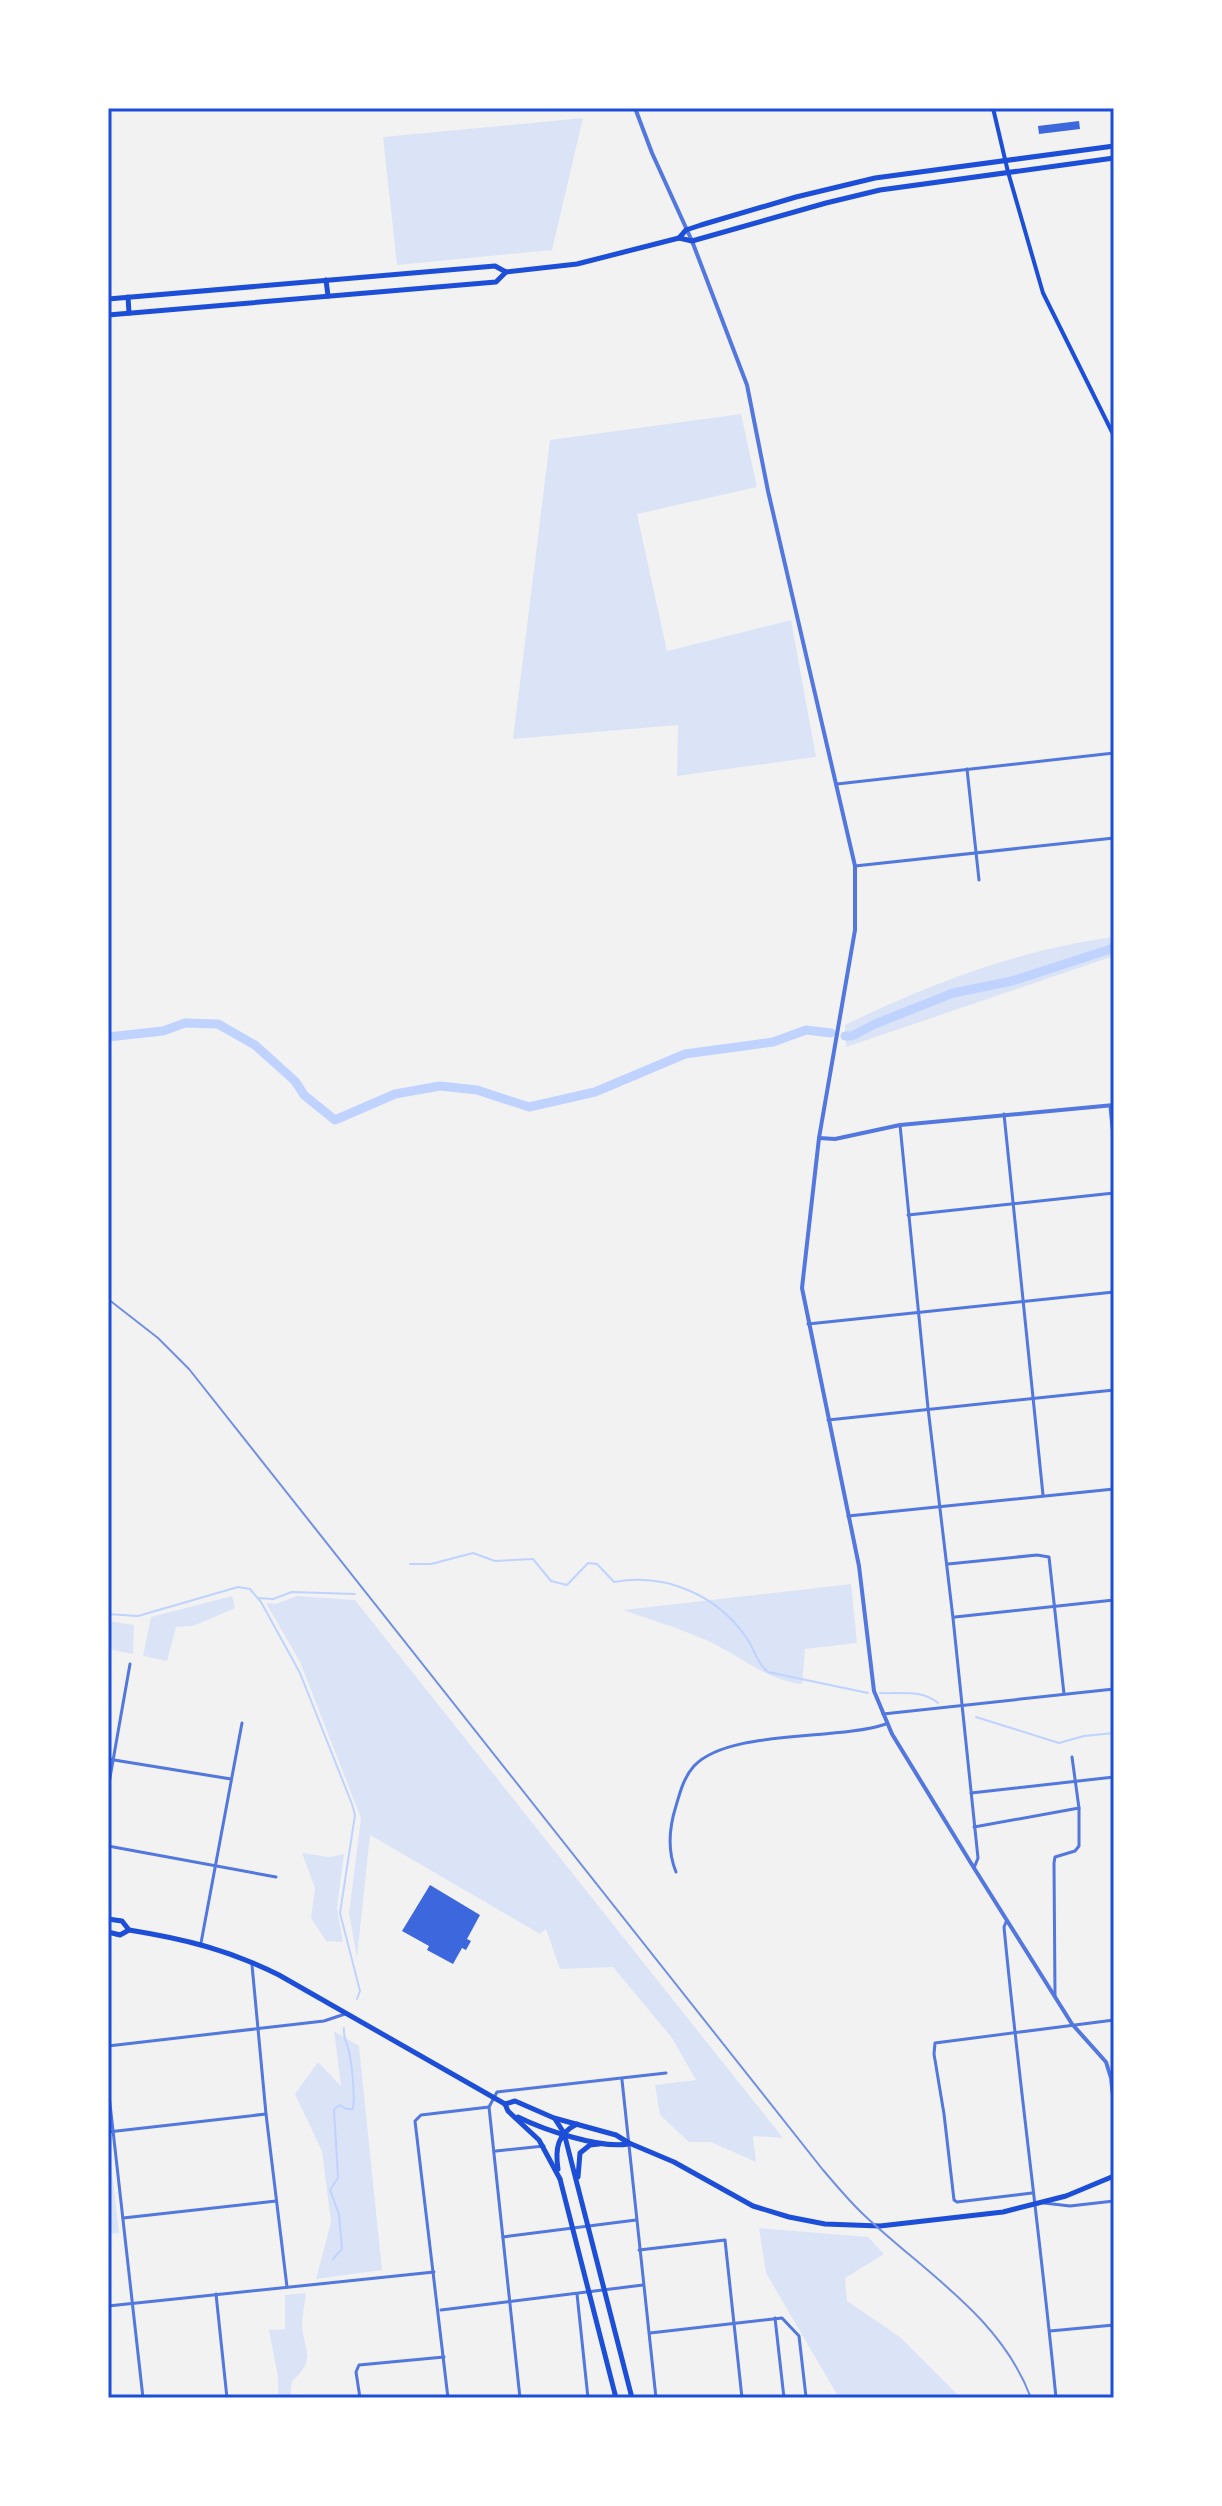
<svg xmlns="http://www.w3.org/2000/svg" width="1222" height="2506" font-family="'PT Sans Narrow',sans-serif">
  <rect width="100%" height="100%" fill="#f2f2f2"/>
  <g fill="#dbe4f7">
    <polygon points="583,118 552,250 397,265 383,137"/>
    <polygon points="741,414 757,487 637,514 667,651 791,620 816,757 677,776 678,725 513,739 550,440"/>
    <path d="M1114 937V956L846 1047 845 1025C929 984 1021 949 1114 937Z"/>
    <path d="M851 1584 857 1643 805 1649 802 1684C764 1680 740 1655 706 1640 679 1628 651 1620 623 1610Z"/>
    <polygon points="232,1596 235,1608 193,1626 176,1627 167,1661 143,1656 151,1617"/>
    <polygon points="297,1596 355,1600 783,2138 753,2136 756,2162 711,2142 689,2142 660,2115 655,2085 696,2080 672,2038 613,1967 560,1969 546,1929 540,1934 370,1835 357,1958 349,1913 361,1818 300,1662 266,1603 276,1604"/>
    <polygon points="108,1621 134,1625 133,1654 108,1649"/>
    <polygon points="302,1853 329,1857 344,1854 337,1908 343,1942 326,1941 311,1918 315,1888"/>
    <polygon points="334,2031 359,2046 382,2270 316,2279 331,2222 322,2151 295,2094 318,2062 341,2086"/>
    <polygon points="108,2136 119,2233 108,2234"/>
    <polygon points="759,2228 868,2237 884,2254 845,2278 847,2301 900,2337 961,2398 839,2398 766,2273"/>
    <path d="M306 2293C305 2303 302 2316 302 2326 304 2350 317 2360 292 2381L290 2398H278V2377L269 2330 285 2329V2295Z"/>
  </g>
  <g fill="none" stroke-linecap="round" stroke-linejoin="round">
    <g stroke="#bfd3fe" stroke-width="2">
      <path d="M410 1564H431L473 1553 495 1561 533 1559 551 1581 567 1585 588 1563 597 1564 614 1582C666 1572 719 1596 748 1640 755 1651 757 1663 768 1672L868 1693"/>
      <polyline points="258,1598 273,1599 292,1592 355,1594"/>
      <polyline points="108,1614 138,1616 238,1587 250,1589 261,1602 300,1673 352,1804 355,1815 340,1913 360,1991 357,1999"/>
      <path d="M880 1693C900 1694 922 1689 938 1703"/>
      <polyline points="976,1717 1059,1743 1084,1736 1114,1733"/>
      <path d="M333 2259 342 2249 339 2214 330 2190 338 2178 334 2109 340 2105 346 2109H353C355 2095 352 2062 348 2048 346 2040 343 2037 344 2028"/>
    </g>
    <g stroke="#bfd3fe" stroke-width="9">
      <polyline points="845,1036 852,1036 875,1024 953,993 1012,981 1114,948"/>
      <polyline points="108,1037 163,1031 185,1023 218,1024 255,1045 295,1081 304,1095 335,1120 395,1094 440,1086 477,1090 529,1107 595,1092 685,1054 773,1042 806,1030 831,1033"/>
    </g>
  </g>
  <g fill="#3d67dc">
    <polygon points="1079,121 1080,129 1039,134 1038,126"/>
    <polygon points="430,1885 480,1915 467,1939 471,1941 466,1950 462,1948 453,1964 427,1950 429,1946 402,1931"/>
  </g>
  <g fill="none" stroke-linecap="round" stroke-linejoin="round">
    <g stroke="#5277de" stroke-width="3">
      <polyline points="967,769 979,880"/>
      <polyline points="837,784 1114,753"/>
      <polyline points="855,866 1114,838"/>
      <polyline points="1110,1107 1114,1147"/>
      <polyline points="1004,1114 1043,1495"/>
      <polyline points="900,1125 928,1408 953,1618 978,1858 974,1868"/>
      <polyline points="908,1215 1114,1193"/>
      <polyline points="808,1324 1114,1292"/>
      <polyline points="828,1420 1114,1390"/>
      <polyline points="848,1516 1114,1489"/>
      <polyline points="948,1564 1037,1555 1049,1557 1064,1694"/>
      <polyline points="955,1617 1114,1600"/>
      <polyline points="883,1714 1114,1689"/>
      <polyline points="108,1759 231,1779"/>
      <polyline points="108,1789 130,1664"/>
      <polyline points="971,1793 1114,1777"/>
      <polyline points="974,1827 1079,1808"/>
      <polyline points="108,1846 276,1877"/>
      <path d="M676 1872C667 1850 669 1828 676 1806 680 1792 684 1777 694 1766 729 1729 836 1741 886 1724"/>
      <path d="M1006 1922 1004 1927C1019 2084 1041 2241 1056 2398"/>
      <polyline points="201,1943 242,1723"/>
      <polyline points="252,1965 266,2114 287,2287"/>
      <polyline points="1055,1995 1054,1863 1055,1857 1075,1851 1079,1846 1079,1808 1072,1757"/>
      <polyline points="108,2046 324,2021 345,2014"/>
      <polyline points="622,2080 656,2398"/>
      <polyline points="108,2086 143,2398"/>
      <polyline points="108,2132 266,2114"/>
      <polyline points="496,2151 544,2146"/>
      <polyline points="1032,2193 957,2202 954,2200 944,2114 934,2054 935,2043 1114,2020"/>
      <polyline points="1044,2203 1070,2206 1114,2201"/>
      <polyline points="123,2218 276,2201"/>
      <polyline points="503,2237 636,2220"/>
      <polyline points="639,2250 725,2240 742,2398"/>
      <polyline points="216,2294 227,2398"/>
      <polyline points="577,2294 588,2398"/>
      <polyline points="108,2306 434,2272"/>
      <polyline points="441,2310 643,2285"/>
      <polyline points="775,2318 784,2398"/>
      <polyline points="1050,2331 1114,2325"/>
      <polyline points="650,2333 782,2318 799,2336 806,2397 798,2398"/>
      <polyline points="360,2398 356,2372 359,2365 444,2357"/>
      <polyline points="448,2398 415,2121 421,2115 489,2107"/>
      <polyline points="520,2398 489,2107 497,2092 666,2073"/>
    </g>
    <g stroke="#5277de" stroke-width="4">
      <polyline points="635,108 652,153 692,241 747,385 768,491 855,866 855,930 819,1138 802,1288 859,1566 874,1691 892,1734 974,1868 1072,2024 1106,2062 1111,2078 1114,2104"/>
      <polyline points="819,1138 835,1139 900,1125 1114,1105"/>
    </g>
    <polyline stroke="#1d4ed8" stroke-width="4" points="993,108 1008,172 1043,293 1114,436"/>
    <g stroke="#1d4ed8" stroke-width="5">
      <polyline points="108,1919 122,1921 129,1930"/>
      <path d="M108 1932 120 1935 129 1930C185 1939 229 1950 279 1975L505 2104 508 2111 539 2140 560 2179"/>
      <polyline points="505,2104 515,2101 554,2118 616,2135 629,2143 674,2162 753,2206 789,2217 825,2224 880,2226 1003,2212 1066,2196 1114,2176"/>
      <path d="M518 2117C544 2130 601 2149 628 2144"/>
      <polyline points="555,2119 564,2133 632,2398"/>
      <path d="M558 2169C555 2149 557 2134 577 2124"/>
      <polyline points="578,2177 580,2153 590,2145 599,2144"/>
      <polyline points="560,2179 616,2398"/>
    </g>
    <g stroke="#1d4ed8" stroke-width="5">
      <polyline points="679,238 686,230 701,225 796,197 875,178 1114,146"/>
      <polyline points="326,280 328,296"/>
      <polyline points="128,297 129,313"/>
      <polyline points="108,299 495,266 506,272 577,264 679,238 692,241 826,203 880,190 1114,158"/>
      <polyline points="108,315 496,282 506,272"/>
    </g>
    <path stroke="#7290e2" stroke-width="2" d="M108 1299 158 1338 189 1369 823 2170C836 2185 849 2201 864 2215 924 2272 1001 2317 1031 2398"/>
  </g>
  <rect width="1222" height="2506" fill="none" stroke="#ffffff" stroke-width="220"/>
  <rect x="110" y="110" width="1002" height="2286" fill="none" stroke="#1d4ed8" stroke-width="3"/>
</svg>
